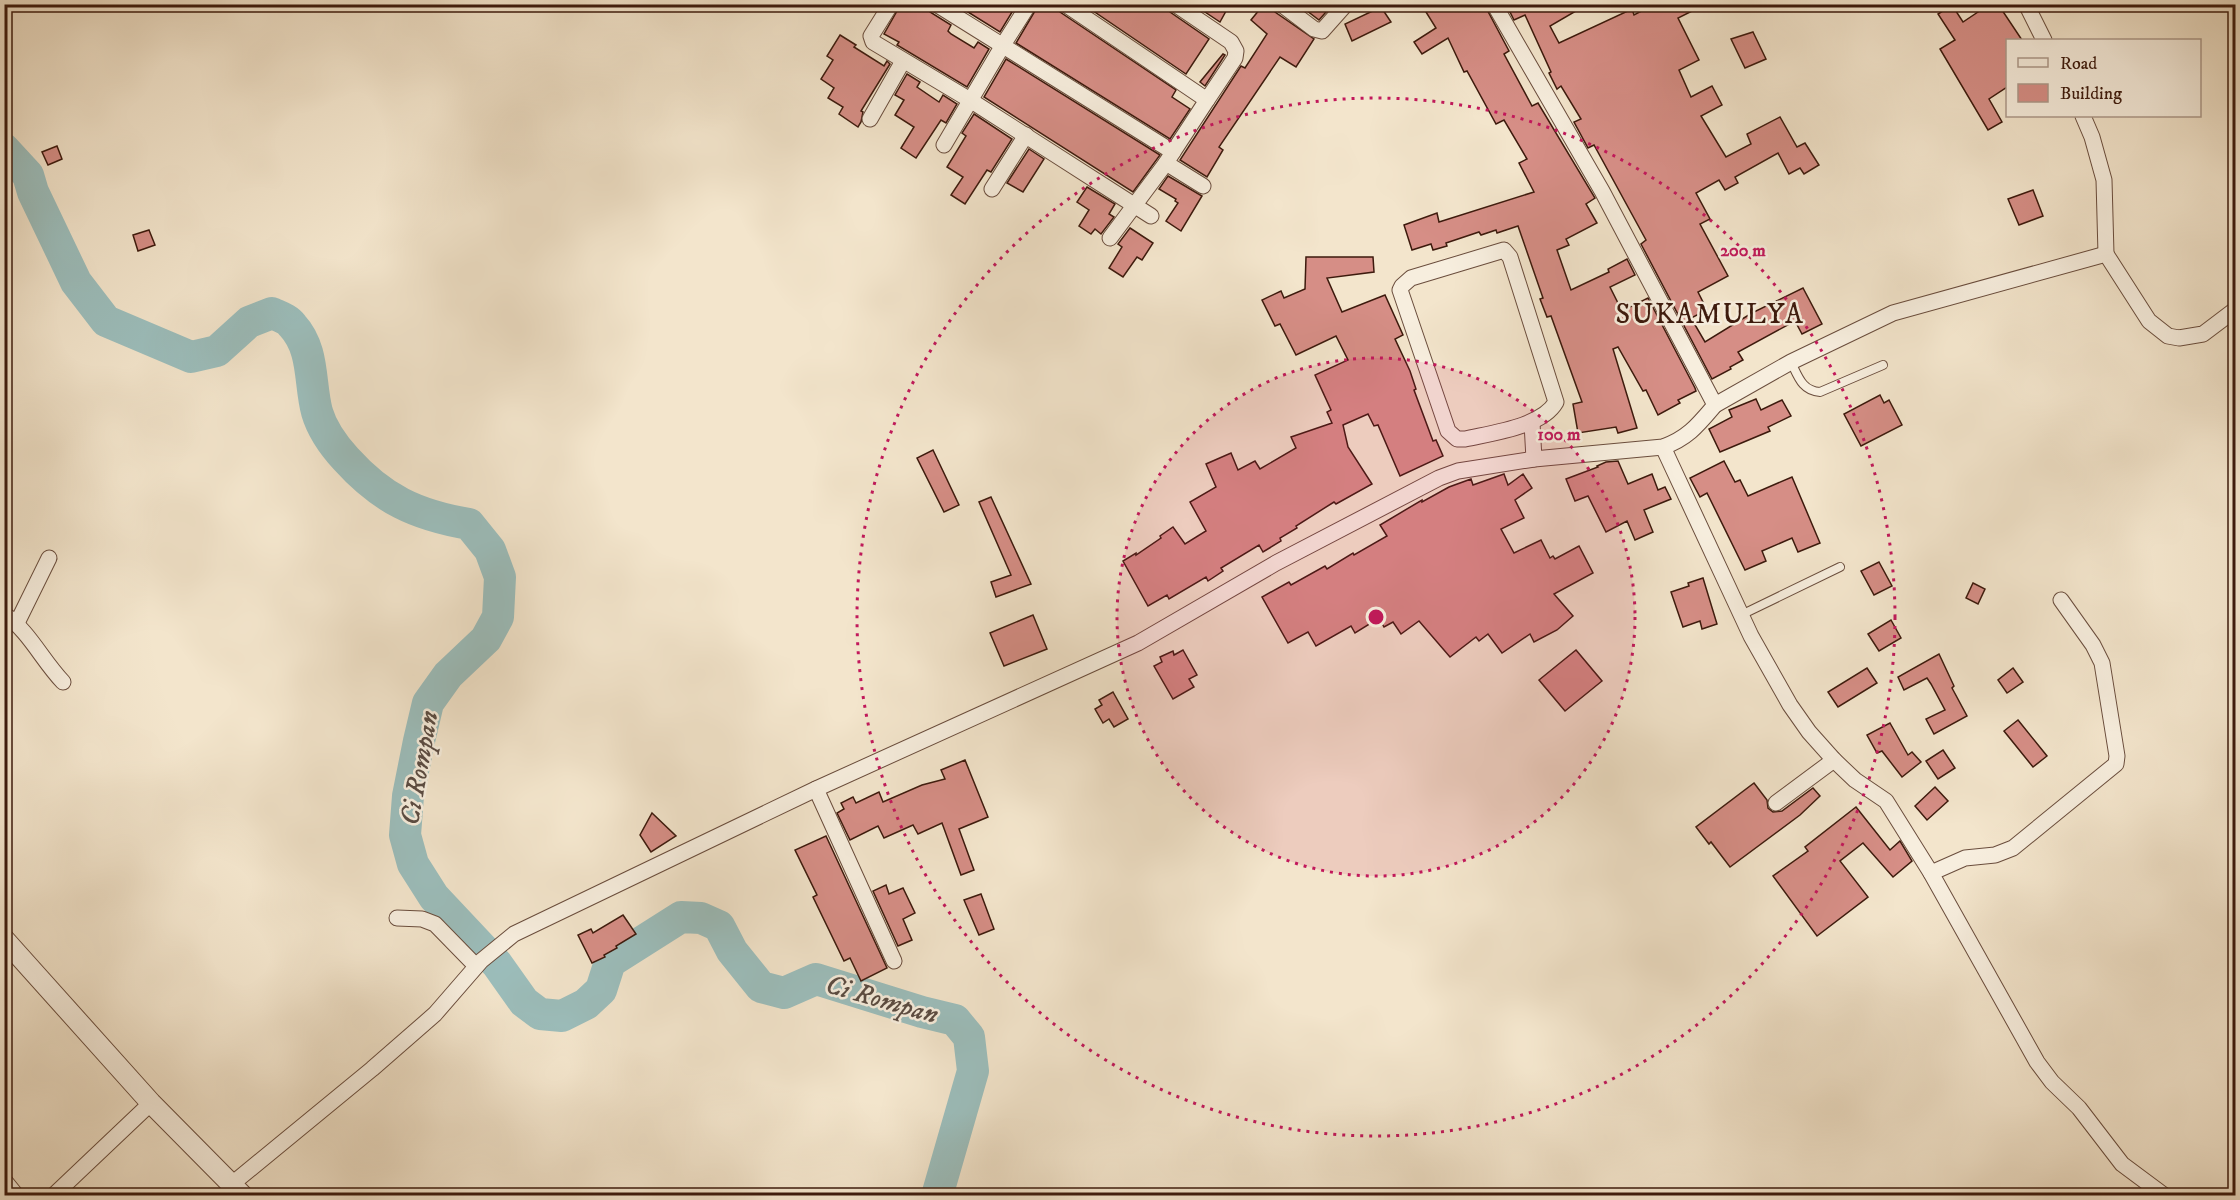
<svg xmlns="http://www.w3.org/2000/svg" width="2240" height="1200" font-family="'IM FELL DW Pica',serif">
  <rect width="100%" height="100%" fill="#f3e5cc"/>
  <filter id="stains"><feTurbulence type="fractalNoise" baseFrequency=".00333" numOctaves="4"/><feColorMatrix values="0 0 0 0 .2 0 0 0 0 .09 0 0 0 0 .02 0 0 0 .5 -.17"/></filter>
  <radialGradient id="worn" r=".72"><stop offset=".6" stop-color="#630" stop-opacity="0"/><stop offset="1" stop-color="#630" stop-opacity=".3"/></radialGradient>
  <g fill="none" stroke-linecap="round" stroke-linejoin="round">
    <path stroke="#9cbebc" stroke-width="32" d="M4 149 28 175 33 192 76 282 106 321 191 357 217 351 249 322 272 313C278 316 288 319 292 325 315 350 309 382 317 412 322 429 334 446 346 459 382 499 416 515 469 524L490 550 500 577 498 617 486 639 448 675 428 703 419 741 408 796 405 835 413 864 434 897 497 964 524 1002 540 1014 562 1016 586 1004 601 990 610 962 681 917 701 918 719 926 732 951 761 987 784 993 816 979 922 1012 955 1020 969 1037 973 1071 937 1196"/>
  </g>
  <g fill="#d68e86" stroke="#3d1a0d" stroke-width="1.5">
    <polygon points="901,4 926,4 930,12 951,25 948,31 951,34 974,48 978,42 989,49 967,87 897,45 899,42 884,34"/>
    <polygon points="955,4 1017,4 1000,32"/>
    <polygon points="1039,4 1055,4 1060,12 1176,90 1172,97 1190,109 1170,139 1016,43"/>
    <polygon points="1083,4 1165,4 1170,12 1209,39 1186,74"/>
    <polygon points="1193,4 1227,4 1224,10 1226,11 1220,22"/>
    <polygon points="1264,4 1271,4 1275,12 1314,39 1296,67 1280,57 1219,147 1223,150 1207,177 1180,160 1241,66 1245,68 1267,34 1251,20"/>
    <polygon points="1298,4 1333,4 1319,20"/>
    <polygon points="1421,4 1484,4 1509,51 1504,54 1532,106 1538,103 1595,198 1586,204 1597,223 1566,239 1569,245 1557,250 1571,290 1609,272 1608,269 1627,259 1635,275 1610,287 1622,311 1648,298 1695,388 1696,391 1678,400 1680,403 1658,415 1646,390 1643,391 1618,347 1613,349 1637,428 1618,433 1616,427 1578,433 1573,404 1582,402 1551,316 1547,317 1540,299 1543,298 1518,226 1497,233 1496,230 1481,235 1479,232 1446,243 1447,246 1433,250 1431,244 1412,250 1404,225 1437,213 1439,222 1534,192 1519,163 1527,159 1504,120 1496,124 1467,71 1464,72 1448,38 1422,54 1414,42 1436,28"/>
    <polygon points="1506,4 1588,4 1550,26 1559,43 1632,9 1634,15 1655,4 1706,4 1678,18 1699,60 1679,70 1691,97 1712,86 1722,105 1701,116 1726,157 1751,144 1747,134 1780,117 1797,147 1805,143 1819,165 1804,174 1800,168 1789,174 1778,153 1735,177 1738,183 1725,190 1719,180 1696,193 1710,219 1700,224 1728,276 1698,292 1707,310 1691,318 1705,342 1752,313 1803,288 1822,324 1802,334 1795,321 1738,352 1743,360 1730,367 1731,369 1712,379 1641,244 1646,240 1594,145 1588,148 1574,122 1581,119 1561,86 1557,89 1549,73 1551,72 1525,15 1514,20"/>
    <polygon points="1990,4 1998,4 2022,40 2007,40 2007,87 1989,99 2002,122 1988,130 1940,49 1955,40 1938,14 1952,5 1963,22"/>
    <polygon points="1381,7 1391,22 1352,41 1345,24"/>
    <polygon points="1753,32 1766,59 1745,68 1731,39"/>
    <polygon points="840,35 856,45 854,47 884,66 887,61 890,64 861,111 863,112 861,122 858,127 839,114 843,107 828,98 834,88 821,79 833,60 827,56"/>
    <polygon points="1223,54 1225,55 1205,86 1200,82"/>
    <polygon points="1006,59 1160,155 1133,192 984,97"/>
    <polygon points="907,74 920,82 917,87 939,102 943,95 957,104 946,123 941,120 916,158 901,148 914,127 895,115 904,100 895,95"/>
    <polygon points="974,114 1012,139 991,172 987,170 965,204 951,195 963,177 947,167 966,136 962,133"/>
    <polygon points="57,146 62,159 48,165 42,152"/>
    <polygon points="1029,149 1044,159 1023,192 1007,183"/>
    <polygon points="1168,176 1202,196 1181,231 1166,221 1178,203 1175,201 1176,199 1159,189"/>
    <polygon points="1087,187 1115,204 1109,214 1114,217 1101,234 1095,229 1091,234 1079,226 1089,210 1077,202"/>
    <polygon points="2033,190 2043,216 2019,225 2008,199"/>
    <polygon points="1130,228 1153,243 1142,260 1137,257 1123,277 1109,268 1122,247 1118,244"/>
    <polygon points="149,230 155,245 138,251 133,235"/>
    <polygon points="1306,257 1373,257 1374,272 1327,278 1342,312 1385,295 1403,335 1395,339 1410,371 1416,389 1414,390 1433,441 1436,440 1443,456 1400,476 1378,425 1374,426 1368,414 1343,425 1348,447 1372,484 1336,504 1334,502 1296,526 1297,528 1280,538 1281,541 1263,552 1259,545 1221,568 1223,571 1208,581 1206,577 1169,599 1167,595 1148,606 1123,561 1136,553 1136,555 1161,538 1160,536 1173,527 1185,544 1206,531 1190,502 1216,487 1206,464 1231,453 1238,470 1255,461 1260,469 1296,448 1291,437 1332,423 1327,412 1331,410 1315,375 1348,360 1336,336 1296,355 1280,324 1275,326 1262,300 1281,291 1284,298 1305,289"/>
    <polygon points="1880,395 1884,403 1889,400 1902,425 1861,446 1844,414"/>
    <polygon points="1756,399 1761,410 1782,400 1791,416 1768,427 1770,431 1720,452 1709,429 1732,417 1729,410"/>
    <polygon points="933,450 959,505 944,512 917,458"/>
    <polygon points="1618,461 1628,484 1652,474 1658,490 1665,487 1671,499 1644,510 1653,532 1635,540 1627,521 1606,532 1588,496 1575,501 1566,479 1598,467 1597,466 1606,462"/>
    <polygon points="1724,461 1735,482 1740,480 1748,496 1792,477 1820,543 1798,552 1792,538 1762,551 1766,561 1745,570 1707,493 1700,497 1690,478"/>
    <polygon points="1504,474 1508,485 1523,474 1532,488 1515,500 1524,518 1501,529 1514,553 1541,540 1550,558 1553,556 1555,559 1579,546 1593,573 1554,594 1573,616 1557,630 1534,642 1530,634 1502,653 1488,634 1479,641 1476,637 1450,657 1419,621 1401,634 1393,622 1384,627 1379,618 1355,633 1351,626 1316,646 1308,632 1288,643 1262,597 1289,582 1291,585 1325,566 1327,569 1353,553 1354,555 1387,536 1380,525 1422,500 1422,502 1449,487 1471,479 1473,485"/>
    <polygon points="991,497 1031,584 996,597 991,582 1011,575 979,502"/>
    <polygon points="1879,562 1892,586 1874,595 1861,571"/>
    <polygon points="1703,578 1717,624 1702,629 1700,621 1683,627 1671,592 1689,586 1688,583"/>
    <polygon points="1973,583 1985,589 1978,604 1966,598"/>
    <polygon points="1033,615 1047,649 1004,666 990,633"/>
    <polygon points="1891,620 1901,638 1879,651 1868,634"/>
    <polygon points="1183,650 1197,675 1189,679 1194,687 1173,699 1154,666 1162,662 1160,657 1173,651 1174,655"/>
    <polygon points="1576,650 1602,681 1565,711 1539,680"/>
    <polygon points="1939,654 1954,686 1952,688 1967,716 1934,734 1926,719 1945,710 1931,684 1927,678 1904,690 1898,677"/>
    <polygon points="1867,668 1877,683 1838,707 1828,692"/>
    <polygon points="2013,668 2023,682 2007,693 1998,680"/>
    <polygon points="1113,692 1128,719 1114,727 1109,719 1103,723 1095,709 1102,705 1099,700"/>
    <polygon points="2018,720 2047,756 2033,767 2004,731"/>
    <polygon points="1890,723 1908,755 1912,752 1921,762 1902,777 1882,751 1877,753 1867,735"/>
    <polygon points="1943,750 1955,768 1938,779 1926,761"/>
    <polygon points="965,760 988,817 959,829 974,870 961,875 942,823 918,834 913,825 884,838 878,826 850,840 837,813 844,809 841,803 853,797 856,803 879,792 883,802 922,785 945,779 941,770"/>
    <polygon points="1754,783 1767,800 1768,808 1773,812 1782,811 1813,788 1820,796 1800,815 1730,867 1711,842 1709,844 1696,827"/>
    <polygon points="1935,787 1948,801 1927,820 1915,806"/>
    <polygon points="1856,807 1890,850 1900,841 1912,861 1893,877 1863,843 1840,861 1868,897 1817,936 1773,876 1808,851 1805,847"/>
    <polygon points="652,813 676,836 651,852 640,835"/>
    <polygon points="826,836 887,968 861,981 850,958 844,961 813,897 817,895 795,850"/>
    <polygon points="886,885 889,894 903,888 915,913 903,919 912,940 898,946 873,891"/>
    <polygon points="981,894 994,929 979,935 964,900"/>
    <polygon points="623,915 636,934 616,946 617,948 604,955 605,957 592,963 578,935 591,929 593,933"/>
  </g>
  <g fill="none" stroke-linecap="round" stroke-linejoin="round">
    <g stroke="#6a4d3d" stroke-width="10">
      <g id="service">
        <path d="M1791 362C1798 376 1802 391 1820 392L1883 365"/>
        <polyline points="1741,615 1840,567"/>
      </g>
    </g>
    <g stroke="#6a4d3d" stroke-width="17">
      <g id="minor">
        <polyline points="891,4 871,36 873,42 970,100 1151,216"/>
        <polyline points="936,4 1173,152 1166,163 1203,186"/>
        <polyline points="1065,4 1207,100 1235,58 1236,51 1231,42 1175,4"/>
        <polyline points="1281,4 1314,29 1322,31 1346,4"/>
        <polyline points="2026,4 2044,40"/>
        <polyline points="2083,116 2092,137 2104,180 2106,254"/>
        <polyline points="870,119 903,61"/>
        <polyline points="944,145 1003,45 1029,4"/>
        <polyline points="1173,152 1207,100"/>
        <polyline points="992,189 1026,135"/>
        <polyline points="1110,238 1166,163"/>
        <path d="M1504 250 1510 257 1556 402C1542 427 1491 433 1465 439H1457L1448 431 1400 290 1402 286 1411 278Z"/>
        <polyline points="1715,405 1791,362 1893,313 2106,254 2149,321 2168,336 2179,338 2203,334 2236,309"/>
        <polyline points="1532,423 1534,459"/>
        <polyline points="1663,447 1751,636 1790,705 1809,732 1834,760 1855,780 1886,801 1931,873 2037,1062 2052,1082 2079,1108 2122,1164 2165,1196"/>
        <path d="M4 614C29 631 42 660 63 682"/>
        <polyline points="17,623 49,558"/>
        <polyline points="816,789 894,961"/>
        <polyline points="1776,803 1834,760"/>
        <polyline points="1931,873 1965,858 1995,855 2013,848 2116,764 2117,756 2102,663 2093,645 2061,600"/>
        <polyline points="397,918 422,919 435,924 476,966"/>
        <polyline points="4,1180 17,1196"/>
        <path d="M232 1184 372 1069 435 1014 481 961 514 934 816 789 1138 643 1276 563 1439 478 1458 471 1534 459 1663 447C1688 438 1698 425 1715 405L1602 191 1494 4"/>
        <polyline points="53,1196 151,1103"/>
      </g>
    </g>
    <g stroke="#6a4d3d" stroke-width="22">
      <polyline id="tertiary" points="4,939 151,1103 243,1196"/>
    </g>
    <use href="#service" stroke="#f7eede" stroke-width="8"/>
    <use href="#minor" stroke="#f7eede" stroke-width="15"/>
    <use href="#tertiary" stroke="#f7eede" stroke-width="20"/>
  </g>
  <circle cx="1376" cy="617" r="259" fill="#c2185b" fill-opacity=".12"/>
  <g fill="none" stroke="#c2185b" stroke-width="3" stroke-dasharray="3 6">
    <circle cx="1376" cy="617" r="259"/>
    <circle cx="1376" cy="617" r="519"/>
  </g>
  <g text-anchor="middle" stroke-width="5" stroke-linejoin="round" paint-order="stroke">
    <g font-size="27" font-style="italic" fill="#5a4b42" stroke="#f7eede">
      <text transform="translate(419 768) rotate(-80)" y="9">Ci Rompan</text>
      <text transform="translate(882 999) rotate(16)" y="9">Ci Rompan</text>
    </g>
    <g font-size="28" letter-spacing="1.5" fill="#3d1a0d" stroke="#f7eede">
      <text x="1710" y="323">SUKAMULYA</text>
    </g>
  </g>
  <circle cx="1376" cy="617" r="9" fill="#c2185b" stroke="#f7eede" stroke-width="3"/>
  <g font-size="18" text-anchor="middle" font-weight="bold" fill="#c2185b" stroke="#f7eede" stroke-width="5" stroke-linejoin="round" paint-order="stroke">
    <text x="1743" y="256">200 m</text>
    <text x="1559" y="440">100 m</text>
  </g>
  <rect width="2240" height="1200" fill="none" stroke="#f3e5cc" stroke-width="24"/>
  <rect x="6" y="6" width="2228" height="1188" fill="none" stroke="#3d1a0d" stroke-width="3"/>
  <rect x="12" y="12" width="2216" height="1176" fill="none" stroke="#3d1a0d" stroke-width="1.5"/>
  <rect x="2006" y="39" width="195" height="78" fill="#f7eede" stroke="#ad998a" stroke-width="1.5"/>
  <rect x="2018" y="58" width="30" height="9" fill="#f7eede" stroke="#ad998a" stroke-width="1.5"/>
  <text x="2060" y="69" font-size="18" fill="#3d1a0d">Road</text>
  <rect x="2018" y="84" width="30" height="18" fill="#d68e86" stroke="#ad998a" stroke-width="1.5"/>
  <text x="2060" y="99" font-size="18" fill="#3d1a0d">Building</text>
  <rect width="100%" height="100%" filter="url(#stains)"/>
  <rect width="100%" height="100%" fill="url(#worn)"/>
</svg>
